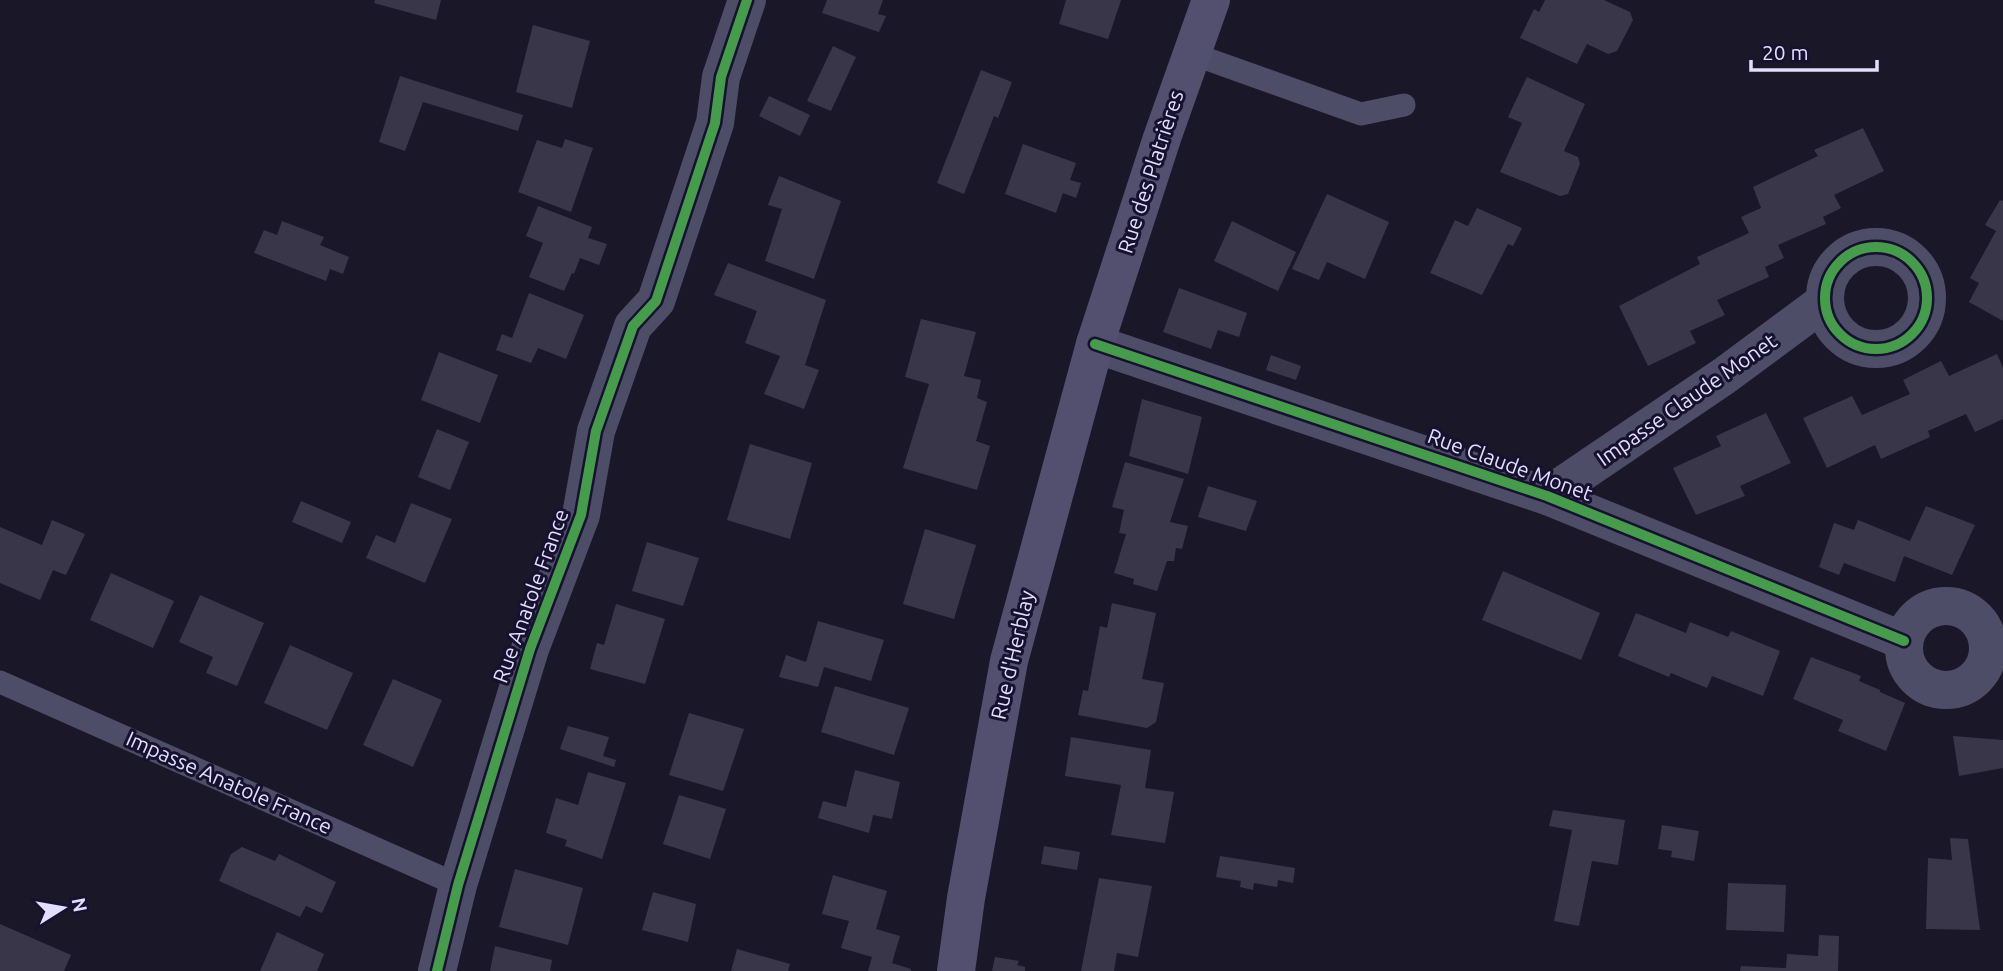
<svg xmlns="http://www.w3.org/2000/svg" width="2003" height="971" font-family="Ubuntu,sans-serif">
  <rect width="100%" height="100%" fill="#1a1728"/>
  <g fill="#3a3649">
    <polygon points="375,0 441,0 436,20 374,3"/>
    <polygon points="827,0 883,0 878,14 886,16 879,32 822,13"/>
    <polygon points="1066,0 1121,0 1108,39 1059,24"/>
    <polygon points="1545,0 1604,0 1630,12 1633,20 1617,51 1608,54 1587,44 1577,64 1520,38 1534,9 1539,12"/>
    <polygon points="533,25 590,41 572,108 516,92"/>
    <polygon points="833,46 856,57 831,111 807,101"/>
    <polygon points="981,70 1012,82 998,118 994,116 964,194 937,183"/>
    <polygon points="400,76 523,115 518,131 423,102 405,151 379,142"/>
    <polygon points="1527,77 1585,104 1564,151 1578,157 1580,164 1568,194 1560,196 1500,172 1522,123 1508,117"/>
    <polygon points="769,96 810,115 800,136 759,116"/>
    <polygon points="1863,128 1884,171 1834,195 1841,208 1823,217 1826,224 1778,245 1784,258 1765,267 1769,277 1717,300 1725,315 1690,331 1696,343 1648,366 1619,306 1700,264 1697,257 1749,233 1741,217 1761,208 1753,187 1818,156 1814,150"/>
    <polygon points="565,139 593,148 571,212 518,192 537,140 562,148"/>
    <polygon points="1023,144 1076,163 1070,180 1081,183 1076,198 1063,193 1056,213 1005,194"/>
    <polygon points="779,176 841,201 814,279 765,261 782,209 768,205"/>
    <polygon points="1327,194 1389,222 1365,279 1327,262 1319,280 1292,269"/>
    <polygon points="2000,200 2003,201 2003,321 1969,302 1979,283 1970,278 1996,231 1985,225"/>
    <polygon points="538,206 592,227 588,238 607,244 599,265 580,258 574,274 572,273 564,291 529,277 543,243 526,236"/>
    <polygon points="1477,208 1522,228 1513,246 1508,244 1482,295 1430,273 1455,220 1468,226"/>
    <polygon points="282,221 324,237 320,245 349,257 343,274 330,269 326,281 254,253 264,230 277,235"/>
    <polygon points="1232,221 1296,252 1278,291 1214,261"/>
    <polygon points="728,263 826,300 805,365 819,370 804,409 764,394 780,356 745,343 757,311 714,295"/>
    <polygon points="1179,288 1247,313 1239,337 1218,330 1211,349 1163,332"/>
    <polygon points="529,293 584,315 566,359 538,348 531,363 496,350 502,334 512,338"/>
    <polygon points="921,319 976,332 964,376 981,380 977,398 987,402 976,441 990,446 977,490 903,468 929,384 905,377"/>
    <polygon points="439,352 498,375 480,423 421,400"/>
    <polygon points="1997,354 2003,368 2003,419 1975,432 1966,414 1928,431 1930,437 1881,459 1875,445 1827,468 1803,418 1852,396 1862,415 1910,394 1903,380 1941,361 1949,376"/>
    <polygon points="1271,355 1301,366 1296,380 1266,370"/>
    <polygon points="1142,399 1202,417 1188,474 1129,456"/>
    <polygon points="1766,413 1791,463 1740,486 1745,496 1696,515 1673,468 1721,446 1716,436"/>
    <polygon points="437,429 469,442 450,490 418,477"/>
    <polygon points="750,444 812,463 790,539 727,520"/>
    <polygon points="1125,462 1184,479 1170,522 1188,526 1182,549 1176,548 1174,561 1167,561 1157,591 1133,584 1134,579 1114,573 1126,534 1119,533 1124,510 1112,507"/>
    <polygon points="1208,486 1257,501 1246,531 1198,517"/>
    <polygon points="301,501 351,522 342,543 292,522"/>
    <polygon points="411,503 452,519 425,583 366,558 376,535 395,543"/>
    <polygon points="1926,506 1975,525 1952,575 1904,556 1895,582 1844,563 1839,575 1819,567 1834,523 1854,530 1858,520 1910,541"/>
    <polygon points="52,520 85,534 66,575 53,570 40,600 0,583 0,527 42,545"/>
    <polygon points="925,529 976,545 954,619 903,604"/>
    <polygon points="647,542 699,558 683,606 632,591"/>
    <polygon points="1503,571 1600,613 1581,660 1482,620"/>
    <polygon points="111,573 174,601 153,648 90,620"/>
    <polygon points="200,595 264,623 237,686 206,673 213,657 179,642"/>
    <polygon points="1112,603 1156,613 1142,679 1164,683 1156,722 1147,728 1078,715 1083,690 1088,691 1100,626 1107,628"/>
    <polygon points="616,604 665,619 645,684 590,669 597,643 604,645"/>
    <polygon points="1636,613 1686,633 1690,622 1728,637 1731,631 1780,651 1763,696 1712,676 1707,688 1671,673 1669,677 1618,656"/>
    <polygon points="818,621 884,640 871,681 824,667 818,687 779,677 786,655 806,662"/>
    <polygon points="290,645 353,673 327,730 264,703"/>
    <polygon points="1811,657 1861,676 1859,681 1880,690 1880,692 1905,703 1886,751 1838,731 1843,720 1793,699"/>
    <polygon points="393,679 442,700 413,767 363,745"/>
    <polygon points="835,686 909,708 894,755 821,732"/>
    <polygon points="689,713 744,729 723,791 669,775"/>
    <polygon points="568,726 609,737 603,756 616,760 614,767 560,749"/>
    <polygon points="1953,736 2003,740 2003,768 1959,776"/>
    <polygon points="1071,737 1151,750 1145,788 1174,792 1165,843 1111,835 1121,785 1065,776"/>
    <polygon points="855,770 900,782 892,819 873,815 869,833 818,818 823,801 846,807"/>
    <polygon points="588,772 626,783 602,859 565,846 567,840 546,833 556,798 578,805"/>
    <polygon points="679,795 726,809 710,859 663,844"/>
    <polygon points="1553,810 1625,820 1618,865 1592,861 1579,926 1554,921 1572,830 1549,826"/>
    <polygon points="1662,825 1699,831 1694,861 1671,857 1672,851 1658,849"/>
    <polygon points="1950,838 1968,839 1980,930 1926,929 1928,858 1952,860"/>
    <polygon points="1044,846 1080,852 1077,870 1041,864"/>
    <polygon points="242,847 275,861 279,854 336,882 322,913 306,906 300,917 219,881 231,854"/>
    <polygon points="1220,856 1295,868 1293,883 1278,880 1277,887 1254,883 1253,890 1240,887 1241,881 1216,877"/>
    <polygon points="515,869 583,888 568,945 499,927"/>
    <polygon points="833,875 887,891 876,929 900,936 892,963 911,969 911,971 868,971 872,957 841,948 849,921 822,914"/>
    <polygon points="1099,878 1152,886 1138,957 1117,953 1114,971 1081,971"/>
    <polygon points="1728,883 1786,885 1784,932 1726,930"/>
    <polygon points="653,892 696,904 688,942 642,930"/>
    <polygon points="0,924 71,955 64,971 0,971"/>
    <polygon points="277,932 324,954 317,971 260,971"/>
    <polygon points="1819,935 1839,936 1838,971 1740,971 1741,966 1786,968 1787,954 1818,956"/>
    <polygon points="495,946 552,960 550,971 490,971"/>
    <polygon points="737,949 790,964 788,971 731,971"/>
    <polygon points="995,957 1019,961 1017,965 1025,967 1025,971 992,971"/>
  </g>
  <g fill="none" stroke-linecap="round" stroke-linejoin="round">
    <g stroke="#4e4d68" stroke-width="23">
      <polyline points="1190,53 1361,114 1404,105"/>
      <polyline points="0,682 458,885"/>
    </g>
    <g stroke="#4e4d68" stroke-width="38">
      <circle cx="1876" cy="298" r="51"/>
      <polyline points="1095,344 1547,496 1904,641"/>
      <polyline points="1547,496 1724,376 1824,302"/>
      <circle cx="1946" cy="648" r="42"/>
      <polyline points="437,971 458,885 530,649 581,515 596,431 633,326 656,301 715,123 721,77 747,0"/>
    </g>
    <polyline stroke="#52506e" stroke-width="38" points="956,971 966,898 1009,661 1095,344 1162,138 1211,0"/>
    <g stroke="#16112e" stroke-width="15">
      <g id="cycleway">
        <circle cx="1876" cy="298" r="51"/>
        <polyline points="1095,344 1547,496 1904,641"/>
        <polyline points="437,971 458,885 530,649 581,515 596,431 633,326 656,301 715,123 721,77 747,0"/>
      </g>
    </g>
    <use href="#cycleway" stroke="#469c4c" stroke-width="10"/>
  </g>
  <g text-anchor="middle" stroke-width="6" stroke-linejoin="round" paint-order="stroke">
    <g font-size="21" fill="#e2deff" stroke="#16112e">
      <text transform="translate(1151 172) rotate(-72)" y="7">Rue des Platrières</text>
      <text transform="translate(1687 400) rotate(-35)" y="7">Impasse Claude Monet</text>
      <text transform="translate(1510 465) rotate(20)" y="7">Rue Claude Monet</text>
      <text transform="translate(531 596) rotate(-70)" y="7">Rue Anatole France</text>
      <text transform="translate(1013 655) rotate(-77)" y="7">Rue d'Herblay</text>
      <text transform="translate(229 783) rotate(24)" y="7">Impasse Anatole France</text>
    </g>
  </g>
  <g transform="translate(63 908) rotate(79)" stroke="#16112e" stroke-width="5" paint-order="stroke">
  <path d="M0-5L12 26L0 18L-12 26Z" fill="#e2deff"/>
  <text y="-10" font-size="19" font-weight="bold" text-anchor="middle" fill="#e2deff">N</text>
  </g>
  <path d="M1751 60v10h126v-10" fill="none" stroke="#e2deff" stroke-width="3.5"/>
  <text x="1762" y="60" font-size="21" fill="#e2deff" stroke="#16112e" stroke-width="5" paint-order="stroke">20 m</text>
</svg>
